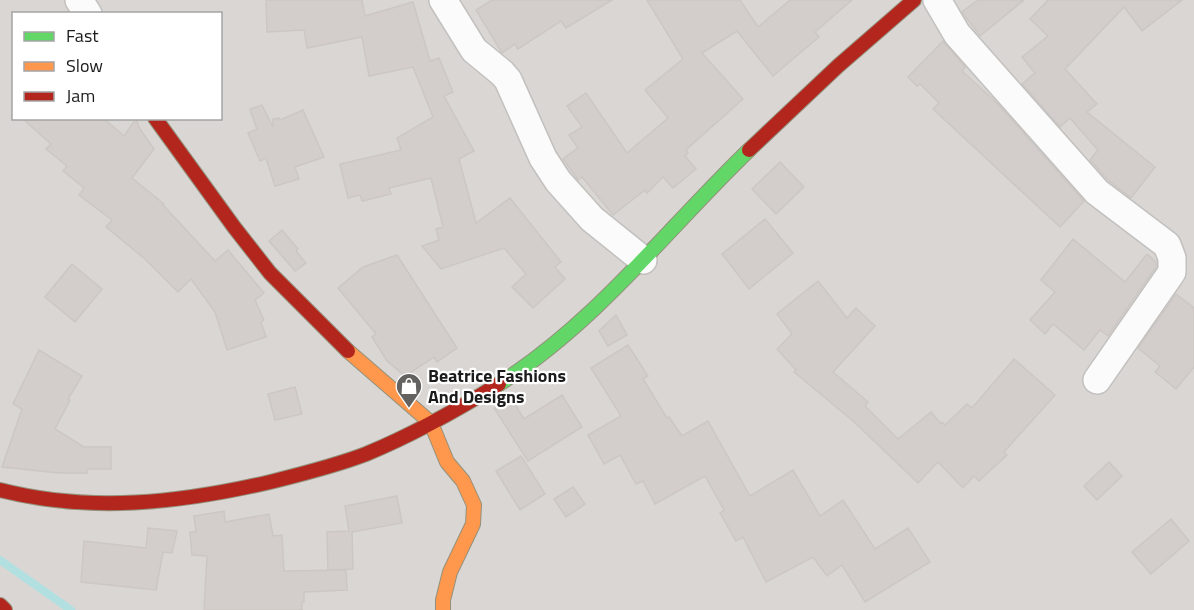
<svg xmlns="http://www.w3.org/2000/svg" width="1194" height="610" font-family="'Titillium Web',sans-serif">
  <rect width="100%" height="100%" fill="#eae6e2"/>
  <path fill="#d9d6d4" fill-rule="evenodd" d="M0 0H1194V610H0ZM14 14H220V118H14Z"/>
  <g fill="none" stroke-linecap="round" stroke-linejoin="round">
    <polyline stroke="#b2e0e1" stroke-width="8" points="0,560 71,610"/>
  </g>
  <g fill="#d3cecb" stroke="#cdc7c4" stroke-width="1.5">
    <polygon points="266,0 362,0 365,16 413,2 430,61 439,58 453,92 444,96 474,151 459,159 476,223 510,198 561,262 555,267 565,279 533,308 512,287 526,274 504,248 441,269 422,246 439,240 436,229 443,227 431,178 389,188 391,194 362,201 360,195 348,198 340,164 401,150 397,138 433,117 413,67 369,76 362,37 307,48 304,30 267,32"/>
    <polygon points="492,0 612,0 566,28 561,21 518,49 515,44 502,53 476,10"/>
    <polygon points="647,0 740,0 758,27 790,0 852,0 815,32 819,37 773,76 737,31 702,53 743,99 686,150 688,153 685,156 696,169 673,188 663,177 647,193 645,190 613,215 582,177 578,180 576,177 563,159 578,148 569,135 582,127 567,106 586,93 627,153 668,118 645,90 683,59"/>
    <polygon points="978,0 1024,0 980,36 962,12"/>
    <polygon points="1048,0 1182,0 1142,31 1124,7 1065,69 1097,104 1087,112 1155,167 1131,198 1108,180 1090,160 1098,150 1070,118 1060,127 1022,84 1035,73 1022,57 1048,36 1030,19"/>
    <polygon points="943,41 965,67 962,71 997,103 1084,201 1060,227 933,109 939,103 920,84 917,86 908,77"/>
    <polygon points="262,105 273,127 273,119 279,118 280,120 303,110 324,157 295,167 299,179 275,186 266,158 260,161 248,133 257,129 250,109"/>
    <polygon points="22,118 103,118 124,136 136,119 140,129 154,149 132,178 164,204 163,205 215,261 228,250 264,293 255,300 264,320 261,322 266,337 227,350 215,312 191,279 178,292 145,259 106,227 112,220 79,195 84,188 63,171 67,166 46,149 51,144"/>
    <polygon points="780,162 804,187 776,214 752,189"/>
    <polygon points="765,219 793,253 749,289 722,254"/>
    <polygon points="282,230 298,249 296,251 306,263 295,271 269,241"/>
    <polygon points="1073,239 1125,282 1147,254 1156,262 1156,267 1108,336 1100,330 1084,350 1053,324 1045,334 1030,320 1055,292 1041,280"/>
    <polygon points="397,255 457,348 437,362 434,357 405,376 387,361 372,337 376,334 338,288 363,267"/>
    <polygon points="72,264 102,289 75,322 45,297"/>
    <polygon points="818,281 847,318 856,308 875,326 833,372 868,402 865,406 898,439 931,412 941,424 942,422 945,425 967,404 972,408 1014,359 1055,395 1004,452 1007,455 979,481 974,476 963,488 938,462 918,483 853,421 794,372 796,370 777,349 792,334 777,314"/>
    <polygon points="1176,294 1194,308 1194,367 1176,389 1155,372 1160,366 1138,348"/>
    <polygon points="616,315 627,335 608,346 599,331"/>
    <polygon points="628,345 648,376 643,379 667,418 669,417 682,436 708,421 750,496 793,470 820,516 843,500 875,549 908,528 930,562 865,602 842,565 827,576 813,557 766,582 743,537 736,541 720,513 724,510 705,476 655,504 643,481 636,484 620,455 604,464 588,435 621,416 591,368"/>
    <polygon points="39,350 82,376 68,399 70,400 55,429 84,447 111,447 111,469 87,469 87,473 59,473 2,467 22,409 13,404"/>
    <polygon points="295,387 302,414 275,420 268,394"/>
    <polygon points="562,395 582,427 528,461 494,408 511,398 524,419"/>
    <polygon points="521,456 545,494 520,510 496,471"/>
    <polygon points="1109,462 1122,476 1097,500 1084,486"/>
    <polygon points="573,487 585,504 566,517 554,499"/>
    <polygon points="397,496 402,523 352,532 353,569 328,570 327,532 349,531 345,506"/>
    <polygon points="224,511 225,522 269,514 273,536 282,535 284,571 346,570 347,590 304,592 304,602 302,602 302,610 204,610 207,556 192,555 190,532 196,532 194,516"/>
    <polygon points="1171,519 1189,541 1151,574 1132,552"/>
    <polygon points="148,528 177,531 172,553 163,552 156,590 81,582 84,541 146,548"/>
  </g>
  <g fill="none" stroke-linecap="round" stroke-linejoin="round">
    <g stroke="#c2c1bf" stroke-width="30">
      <g id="street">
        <polyline points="79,0 88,14"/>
        <polyline points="443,0 474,50 502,73 508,80 543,158 558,181 592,219 643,260"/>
        <polyline points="937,0 957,34 1097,192 1167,245 1172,258 1172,272 1097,380"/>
      </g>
    </g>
    <g stroke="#94917b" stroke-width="16">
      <path id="fast" d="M499 384C597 322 667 229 749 150"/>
    </g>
    <g stroke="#94917b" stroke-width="16">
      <polyline id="slow" points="348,351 431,423 447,462 463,481 474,505 473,524 450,572 443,600 443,610"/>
    </g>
    <g stroke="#94917b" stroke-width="16">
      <g id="jam">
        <polyline points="155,118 234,227 270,273 348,351"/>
        <polyline points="749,150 838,66 914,0"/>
        <path d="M0 490C90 513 180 503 270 482 302 474 335 466 366 454 412 435 457 410 499 384"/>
        <polyline points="0,605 5,610"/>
      </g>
    </g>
    <use href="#street" stroke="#fcfbfb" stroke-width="27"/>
    <use href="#fast" stroke="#63d668" stroke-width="14"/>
    <use href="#slow" stroke="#ff974d" stroke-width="14"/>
    <use href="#jam" stroke="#b3261e" stroke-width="14"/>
  </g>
  <defs>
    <g id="shop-pin" transform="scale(1.35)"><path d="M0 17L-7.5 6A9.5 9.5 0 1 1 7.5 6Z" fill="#636261" stroke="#fff"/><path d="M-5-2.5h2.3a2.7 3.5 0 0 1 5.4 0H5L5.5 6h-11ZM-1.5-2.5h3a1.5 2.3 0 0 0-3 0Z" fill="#fff"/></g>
  </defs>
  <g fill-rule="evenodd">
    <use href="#shop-pin" x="409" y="386"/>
  </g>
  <g text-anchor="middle" stroke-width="4.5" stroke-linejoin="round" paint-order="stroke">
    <g font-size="18" font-weight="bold" fill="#1b1b1b" stroke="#fff" text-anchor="start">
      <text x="428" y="382">Beatrice Fashions<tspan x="428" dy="21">And Designs</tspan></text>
    </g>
  </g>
  <rect x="12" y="12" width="210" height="108" fill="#ffffff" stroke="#a4a4a4" stroke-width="1.5"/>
  <rect x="24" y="32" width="30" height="9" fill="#63d668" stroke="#a4a4a4" stroke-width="1.5"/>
  <text x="66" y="42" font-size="18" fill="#1b1b1b">Fast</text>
  <rect x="24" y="62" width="30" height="9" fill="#ff974d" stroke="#a4a4a4" stroke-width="1.5"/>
  <text x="66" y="72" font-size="18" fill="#1b1b1b">Slow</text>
  <rect x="24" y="92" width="30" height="9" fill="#b3261e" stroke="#a4a4a4" stroke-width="1.5"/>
  <text x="66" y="102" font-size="18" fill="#1b1b1b">Jam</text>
</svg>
